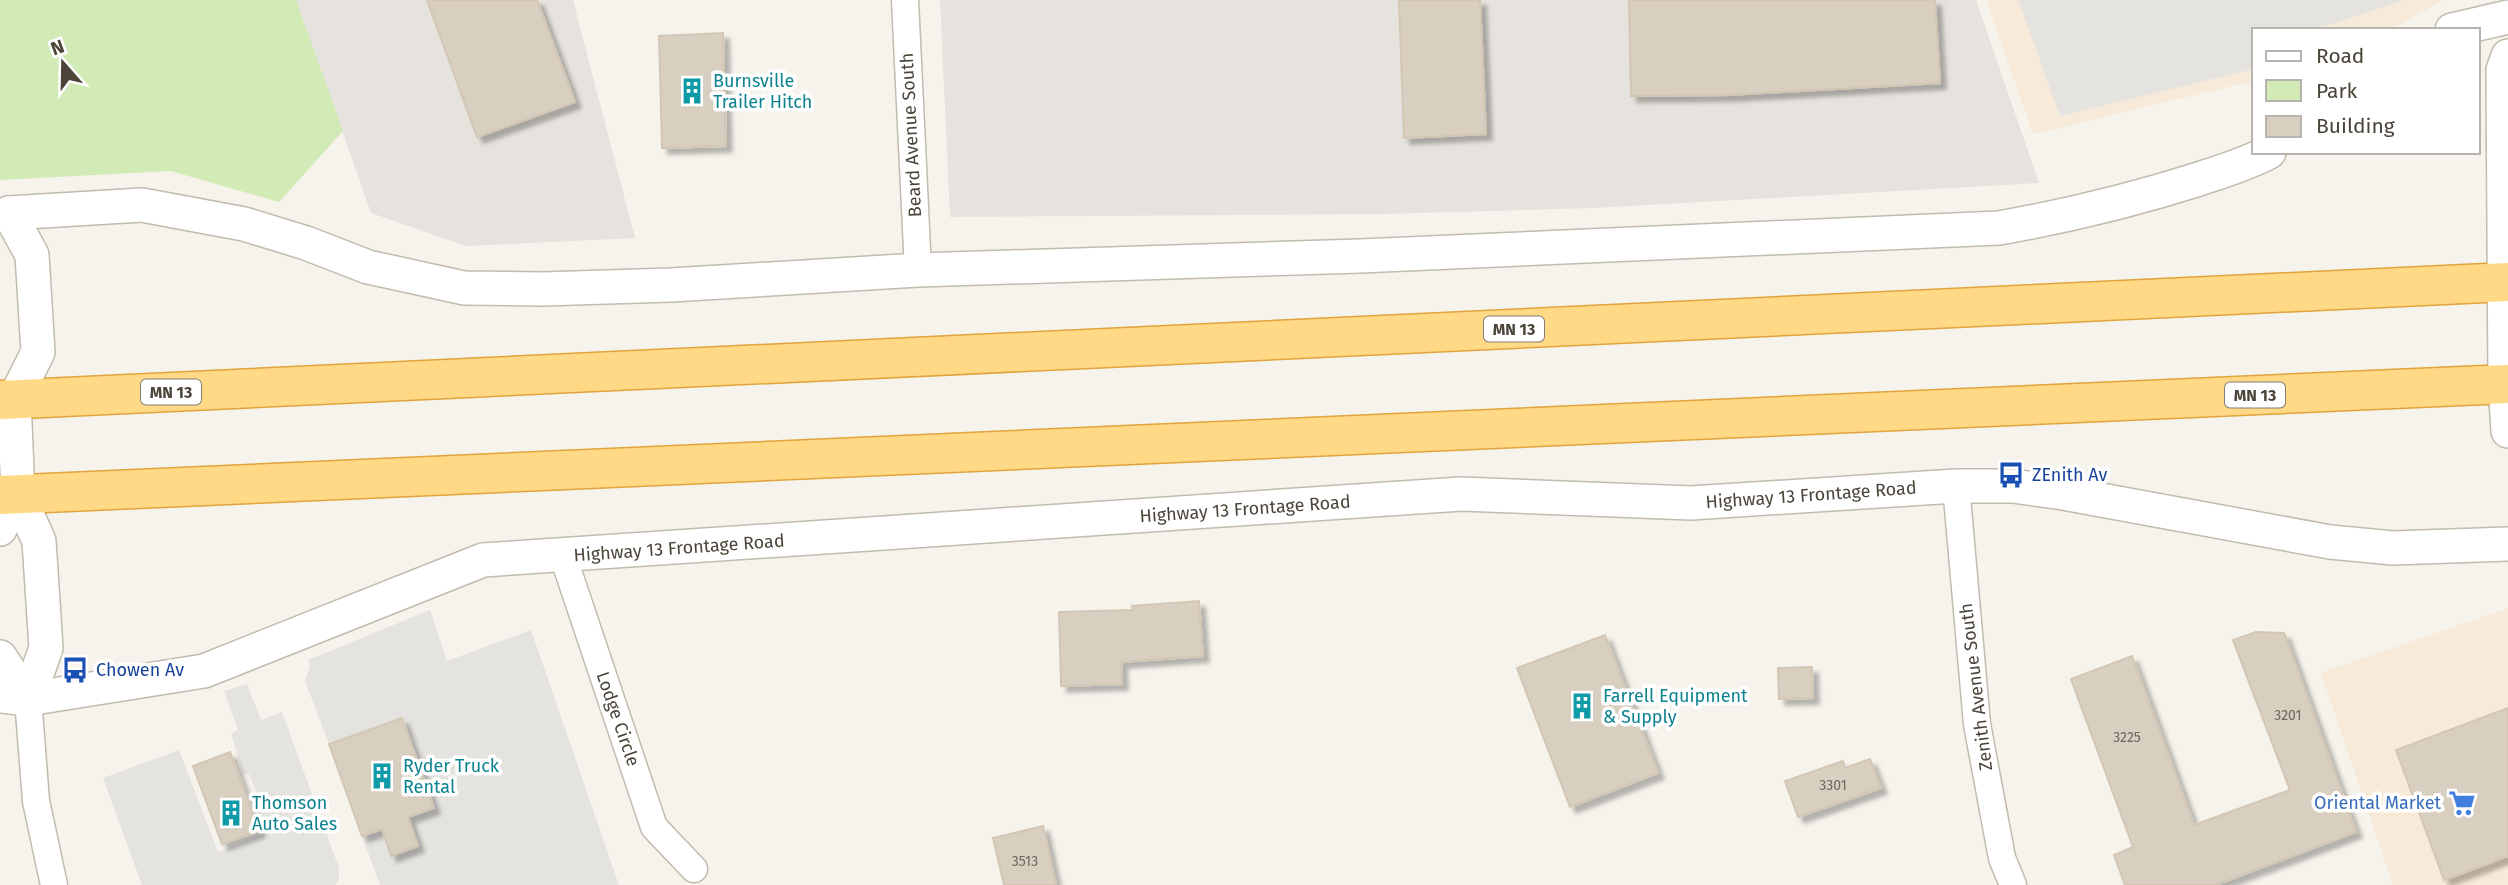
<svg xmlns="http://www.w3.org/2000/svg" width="2508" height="885" font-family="'Fira Sans',sans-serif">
  <defs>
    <filter id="shadow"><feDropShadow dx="6" dy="6" stdDeviation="2" flood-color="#0004"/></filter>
  </defs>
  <rect width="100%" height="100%" fill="#f6f3ec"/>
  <g fill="#f7ead8">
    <polygon points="1986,0 2444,0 2389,30 2254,30 2254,81 2033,134"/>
    <polygon points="2508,608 2508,885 2393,885 2321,673"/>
  </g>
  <g fill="#e6e2dd">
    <polygon points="296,0 573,0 635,238 466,246 371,213"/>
    <polygon points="940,0 1976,0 2039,183 1594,208 1381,214 950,217"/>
  </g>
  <polygon fill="#d2eab5" points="0,0 296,0 343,131 279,202 171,171 0,180"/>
  <g fill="#e5e3e0">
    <polygon points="2018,0 2403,0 2322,27 2322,30 2254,30 2254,69 2060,116"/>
    <polygon points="430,610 447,661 531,630 619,885 380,885 362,836 382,829 391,855 418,846 408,817 434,808 401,718 329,744 305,681 310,666 308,660"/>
    <polygon points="247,684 261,720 282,712 339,868 339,881 335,885 142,885 103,778 179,750 218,852 262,834 250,797 256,793 249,774 243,775 231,733 238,730 224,691"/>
  </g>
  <g fill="#d8cfc1" stroke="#d3c7b4" stroke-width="2" filter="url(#shadow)">
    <polygon points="427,0 537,0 575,102 477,137"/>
    <polygon points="1399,0 1480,0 1486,134 1404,138"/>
    <polygon points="1629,0 1935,0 1940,83 1728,95 1631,96"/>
    <polygon points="723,33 726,146 662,148 659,36"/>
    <polygon points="1199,601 1203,656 1121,662 1122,684 1061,686 1059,612 1133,610 1132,606"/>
    <polygon points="2256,632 2284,633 2356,832 2215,885 2125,885 2114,855 2133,847 2071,679 2132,656 2194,825 2290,790 2233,640"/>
    <polygon points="1605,635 1658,773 1570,807 1517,668"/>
    <polygon points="1812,667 1813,698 1779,699 1778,668"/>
    <polygon points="2508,708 2508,856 2444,880 2396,750"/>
    <polygon points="402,718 434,808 408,817 418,846 391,856 382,829 362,836 329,744"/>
    <polygon points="230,752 259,831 222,844 193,766"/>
    <polygon points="1870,759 1881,788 1798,817 1785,781 1843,761 1845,768"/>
    <polygon points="1043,826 1056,885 1004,885 993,838"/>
  </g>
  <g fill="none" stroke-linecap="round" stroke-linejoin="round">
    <g stroke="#c2bbae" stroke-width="29">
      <g id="minor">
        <polyline points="905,0 918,270"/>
        <polyline points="1956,486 1977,724 2002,858 2013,885"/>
        <polyline points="563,556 654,827 694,869"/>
        <polyline points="28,699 36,801 54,885"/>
      </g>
    </g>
    <g stroke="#c2bbae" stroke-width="36">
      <g id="tertiary">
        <polyline points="2452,30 2508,17"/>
        <polyline points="2508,56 2503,70 2505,384 2508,431"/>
        <path d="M9 213 142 205 244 224 306 243 368 267 464 288 543 289 671 285 918 270 1360 256 1999 228C2067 216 2133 200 2199 179 2223 171 2247 164 2269 152"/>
        <polyline points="9,213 32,255 38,352 14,400 18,494 39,541 46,648 28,699"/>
        <polyline points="0,529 18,494"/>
        <polyline points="0,657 28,699"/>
        <polyline points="0,696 28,699 204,671 483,560 1461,494 1691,503 1956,486 2013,486 2063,493 2330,542 2393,548 2508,544"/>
      </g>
    </g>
    <g stroke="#e0a43c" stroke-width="41">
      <g id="trunk">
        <polyline points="0,400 2508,282"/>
        <polyline points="0,495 2508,384"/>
      </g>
    </g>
    <use href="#minor" stroke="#fff" stroke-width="26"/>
    <use href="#tertiary" stroke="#fff" stroke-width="33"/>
    <use href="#trunk" stroke="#ffd985" stroke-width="38"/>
  </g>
  <defs>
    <g id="building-bare" transform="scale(2.1)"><path d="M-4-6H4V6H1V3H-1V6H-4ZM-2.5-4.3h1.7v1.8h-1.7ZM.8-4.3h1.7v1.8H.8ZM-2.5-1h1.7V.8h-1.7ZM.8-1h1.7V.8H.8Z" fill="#0f9aa8" stroke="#fff" stroke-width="2.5" paint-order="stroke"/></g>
    <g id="bus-bare" transform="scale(2.1)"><path d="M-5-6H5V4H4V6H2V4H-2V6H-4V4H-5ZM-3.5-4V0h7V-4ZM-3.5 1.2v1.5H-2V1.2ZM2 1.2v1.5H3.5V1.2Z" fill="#1a4fb4" stroke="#fff" stroke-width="2.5" paint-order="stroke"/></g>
    <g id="supermarket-bare" transform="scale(2.1)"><path d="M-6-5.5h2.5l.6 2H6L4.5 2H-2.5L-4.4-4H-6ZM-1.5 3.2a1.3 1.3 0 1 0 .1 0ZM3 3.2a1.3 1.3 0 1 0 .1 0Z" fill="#3f7fe0" stroke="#fff" stroke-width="2.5" paint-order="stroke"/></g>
  </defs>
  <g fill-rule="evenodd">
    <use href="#building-bare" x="692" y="91"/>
    <use href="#bus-bare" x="2011" y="475"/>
    <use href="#bus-bare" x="75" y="670"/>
    <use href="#building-bare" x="1582" y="706"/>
    <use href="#building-bare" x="382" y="776"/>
    <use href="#supermarket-bare" x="2462" y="803"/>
    <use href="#building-bare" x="231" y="813"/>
  </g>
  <g text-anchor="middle" stroke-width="7" stroke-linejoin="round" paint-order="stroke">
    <g font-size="14" fill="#6e675b">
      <text x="2288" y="720">3201</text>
      <text x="2127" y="742">3225</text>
      <text x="1833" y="790">3301</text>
      <text x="1025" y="866">3513</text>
    </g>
    <g fill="#fff" stroke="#817c74" stroke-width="2">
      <rect x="1484" y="316.5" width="60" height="25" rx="5"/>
      <rect x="141" y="379.5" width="60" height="25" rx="5"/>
      <rect x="2225" y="382.5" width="60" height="25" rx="5"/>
    </g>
    <g font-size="16" font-weight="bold" fill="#4b4439">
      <text x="1514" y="335">MN 13</text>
      <text x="171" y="398">MN 13</text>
      <text x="2255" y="401">MN 13</text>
    </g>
    <g font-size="18" fill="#0d838f" stroke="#fff" text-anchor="start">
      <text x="713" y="87">Burnsville<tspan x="713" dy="21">Trailer Hitch</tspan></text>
      <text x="1603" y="702">Farrell Equipment<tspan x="1603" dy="21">&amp; Supply</tspan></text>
      <text x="403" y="772">Ryder Truck<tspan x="403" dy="21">Rental</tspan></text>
      <text x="252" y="809">Thomson<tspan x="252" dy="21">Auto Sales</tspan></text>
    </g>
    <g font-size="18" fill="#4b4439" stroke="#fff">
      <text transform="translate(911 135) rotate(-93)" y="6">Beard Avenue South</text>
      <text transform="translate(1811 495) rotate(-4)" y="6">Highway 13 Frontage Road</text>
      <text transform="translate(1245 509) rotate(-4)" y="6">Highway 13 Frontage Road</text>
      <text transform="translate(679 548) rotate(-4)" y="6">Highway 13 Frontage Road</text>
      <text transform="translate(1976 687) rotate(-97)" y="6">Zenith Avenue South</text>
      <text transform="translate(618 719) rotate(71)" y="6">Lodge Circle</text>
    </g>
    <g font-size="18" fill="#164399" stroke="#fff" text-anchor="start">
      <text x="2032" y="481">ZEnith Av</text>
      <text x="96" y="676">Chowen Av</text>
    </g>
    <g font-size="18" fill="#366cbe" stroke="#fff" text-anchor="end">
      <text x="2441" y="809">Oriental Market</text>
    </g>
  </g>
  <rect x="2252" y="28" width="228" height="126" fill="#ffffff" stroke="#b7b4b0" stroke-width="2"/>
  <rect x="2266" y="51" width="35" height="10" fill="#ffffff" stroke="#b7b4b0" stroke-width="2"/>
  <text x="2316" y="63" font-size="21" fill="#4b4439">Road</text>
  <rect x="2266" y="80" width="35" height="21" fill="#d2eab5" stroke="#b7b4b0" stroke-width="2"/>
  <text x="2316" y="98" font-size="21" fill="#4b4439">Park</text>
  <rect x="2266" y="116" width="35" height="21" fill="#d8cfc1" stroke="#b7b4b0" stroke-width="2"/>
  <text x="2316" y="133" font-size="21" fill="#4b4439">Building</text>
  <g transform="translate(63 63) rotate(340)" stroke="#ffffff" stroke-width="5" paint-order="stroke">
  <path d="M0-5L12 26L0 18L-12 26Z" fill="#4b4439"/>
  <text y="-10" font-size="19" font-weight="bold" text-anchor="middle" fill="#4b4439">N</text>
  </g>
</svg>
